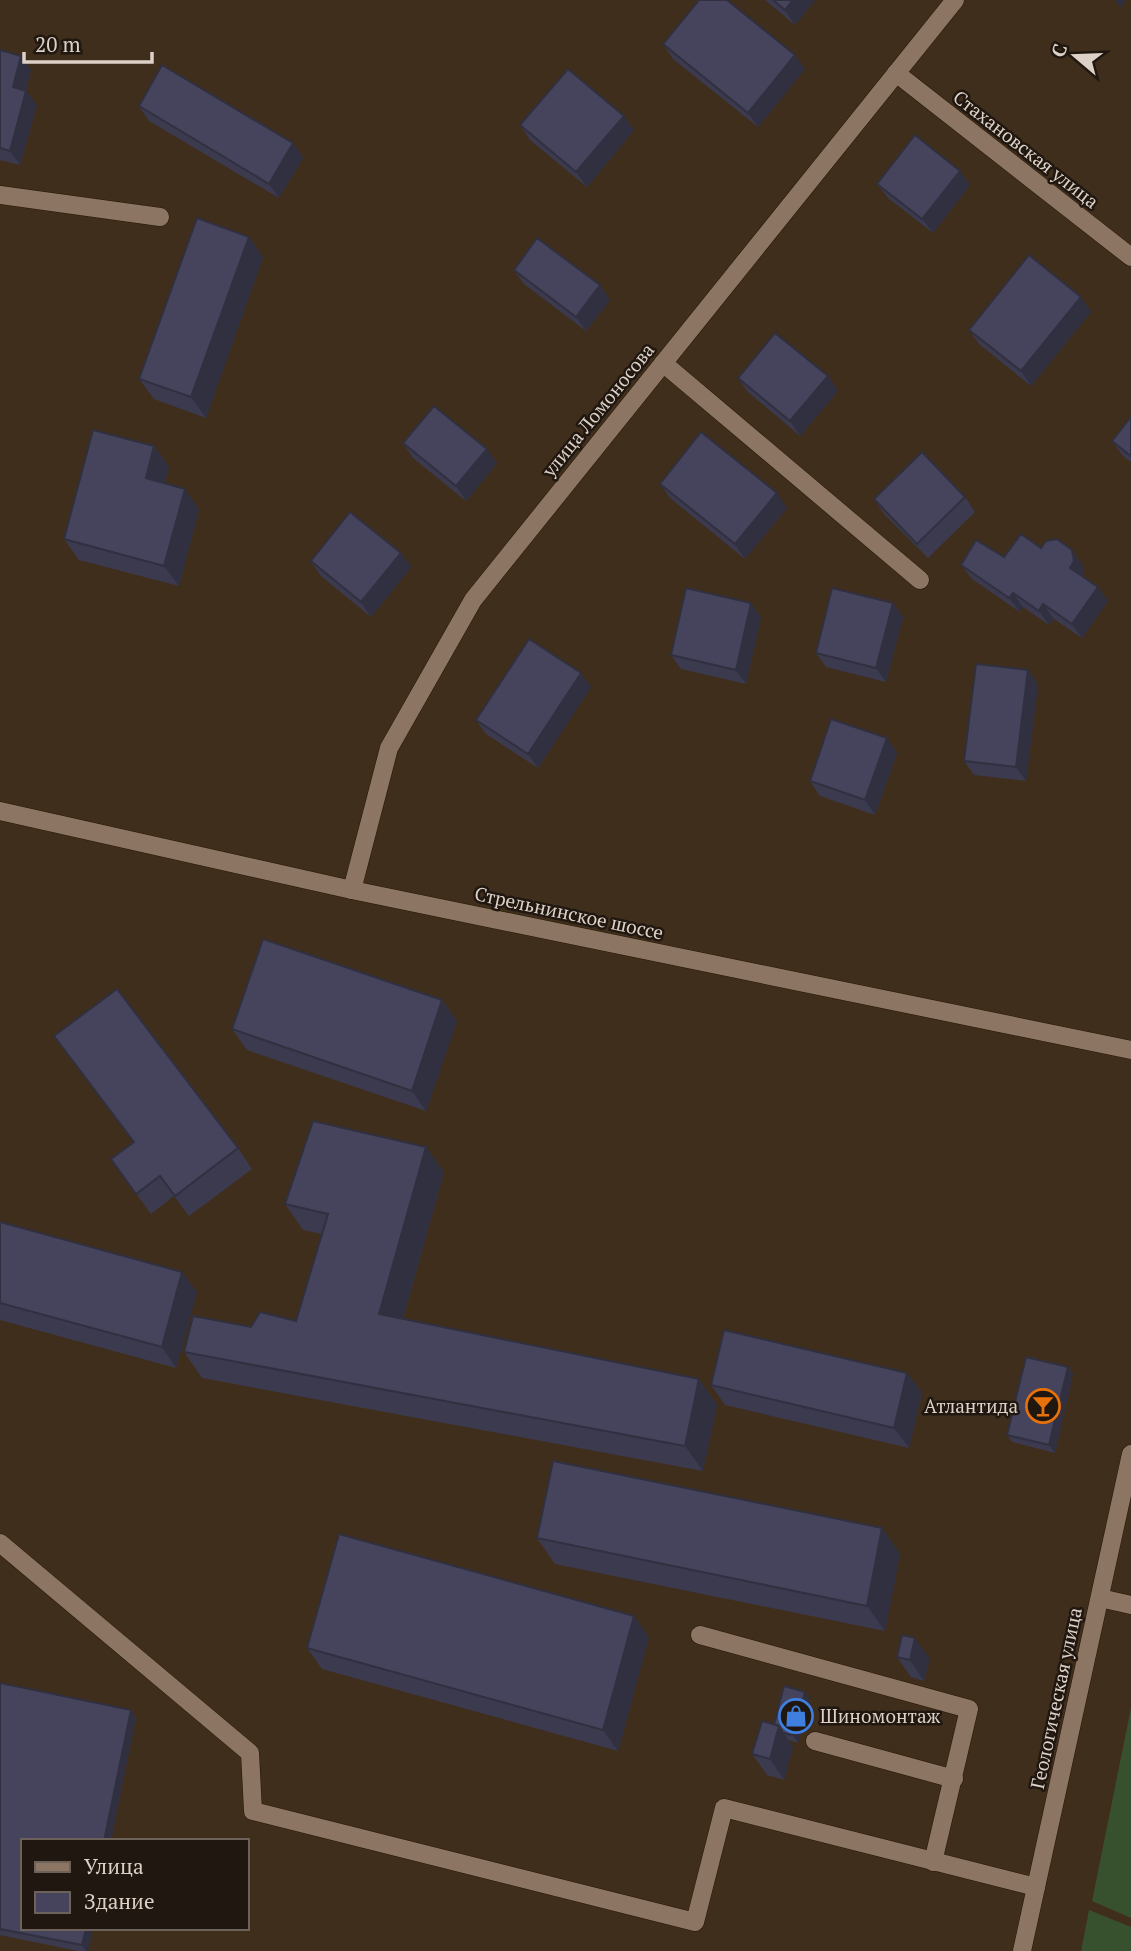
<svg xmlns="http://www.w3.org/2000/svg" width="1131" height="1951" font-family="'PT Serif',serif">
  <rect width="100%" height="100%" fill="#402e1c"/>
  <g fill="#37502d">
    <polygon points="1131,1708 1131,1918 1092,1901"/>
    <polygon points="1089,1910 1131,1927 1131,1951 1081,1951"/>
  </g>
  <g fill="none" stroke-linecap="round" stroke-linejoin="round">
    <g stroke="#261505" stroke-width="19">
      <g id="service">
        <polyline points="0,195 160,217"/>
        <polyline points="663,363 920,580"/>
        <polyline points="0,1543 250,1753 253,1811 695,1922 724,1808 1036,1887"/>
        <polyline points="1100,1598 1131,1605"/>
        <polyline points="700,1635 969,1709 933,1862"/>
        <polyline points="815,1741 954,1779"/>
      </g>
    </g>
    <g stroke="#261505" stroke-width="19">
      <g id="minor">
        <polyline points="896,73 1131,257"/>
        <polyline points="0,811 352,890 1131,1050"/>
        <polyline points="352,890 389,748 473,600 955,0"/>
        <polyline points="1022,1951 1131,1454"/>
      </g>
    </g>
    <use href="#service" stroke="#8c7663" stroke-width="18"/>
    <use href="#minor" stroke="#8c7663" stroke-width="18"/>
  </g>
  <g fill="#3b3a4f">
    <polygon points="765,0 815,0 795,25"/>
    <polygon points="663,44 805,69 758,127 673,59"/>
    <polygon points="0,50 31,70 26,91 37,105 20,165 0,160"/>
    <polygon points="139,106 293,143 303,158 279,198 149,121"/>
    <polygon points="624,116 634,130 587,187 530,140 520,125"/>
    <polygon points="877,184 970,185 933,233 888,198"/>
    <polygon points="249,237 263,257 206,418 154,399 139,379"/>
    <polygon points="514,270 600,285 610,300 586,331 524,284"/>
    <polygon points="1081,297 1091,312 1031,386 979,344 969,330"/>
    <polygon points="828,376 838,391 800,436 748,392 738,378"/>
    <polygon points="1131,417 1131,462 1123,456 1112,441"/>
    <polygon points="403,443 497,463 466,501 413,458"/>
    <polygon points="154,446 169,467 164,483 199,509 179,586 79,560 64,539"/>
    <polygon points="660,484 787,508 745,559 670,498"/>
    <polygon points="965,497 975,512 928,558 884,514 874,499"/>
    <polygon points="401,553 411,567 371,617 321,576 311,561"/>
    <polygon points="1004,557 1082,564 1084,576 1083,577 1108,601 1082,638 1054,619 1049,625 1023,607 1020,612 972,579 961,565"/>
    <polygon points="751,603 761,618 746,684 681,669 671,655"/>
    <polygon points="893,603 903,617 886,682 826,667 816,653"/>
    <polygon points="1028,670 1038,684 1026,781 974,775 964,761"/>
    <polygon points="591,687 538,768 486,734 476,720"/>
    <polygon points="887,738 897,753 875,815 820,796 810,781"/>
    <polygon points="442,1000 457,1021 426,1111 247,1050 232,1029"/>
    <polygon points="54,1036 238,1148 252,1169 189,1216 174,1196 151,1214 111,1159 133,1142"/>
    <polygon points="444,1172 403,1319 699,1379 717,1405 703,1471 202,1378 184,1352 251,1327 296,1321 322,1234 303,1230 285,1204"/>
    <polygon points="0,1222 197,1292 176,1368 0,1320"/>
    <polygon points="1068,1367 1073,1374 1055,1453 1012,1442 1007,1435"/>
    <polygon points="907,1373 922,1393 909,1448 725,1405 711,1385"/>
    <polygon points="882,1528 900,1554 885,1631 555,1564 537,1538"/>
    <polygon points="649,1637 618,1751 322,1669 307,1648"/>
    <polygon points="897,1657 930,1659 924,1681 911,1677"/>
    <polygon points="0,1683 136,1717 111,1841 23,1841 93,1928 88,1951 78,1951 0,1935"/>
    <polygon points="810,1699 798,1743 788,1740 793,1747 784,1780 767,1775 752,1754 774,1725"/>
  </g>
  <g fill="#303040">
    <polygon points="793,0 815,0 795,25 785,10"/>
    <polygon points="1115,0 1126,0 1120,8"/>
    <polygon points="795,55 805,69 758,127 748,113"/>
    <polygon points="21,56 31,70 23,102 13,87"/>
    <polygon points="26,91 37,105 20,165 10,151"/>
    <polygon points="624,116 634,130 587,187 576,172"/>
    <polygon points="293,143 303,158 279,198 269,184"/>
    <polygon points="960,171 970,185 933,233 922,219"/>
    <polygon points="249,237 263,257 206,418 191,397"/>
    <polygon points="600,285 610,300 586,331 576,317"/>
    <polygon points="1081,297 1091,312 1031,386 1021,371"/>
    <polygon points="828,376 838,391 800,436 790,421"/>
    <polygon points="154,446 169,467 160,499 146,478"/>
    <polygon points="487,449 497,463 466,501 456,486"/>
    <polygon points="185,489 199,509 179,586 164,566"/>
    <polygon points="777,493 787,508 745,559 735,544"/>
    <polygon points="1072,550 1082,564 1084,576 1080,582 1070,568"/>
    <polygon points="401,553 411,567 371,617 361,602"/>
    <polygon points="1098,587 1108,601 1082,638 1072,624"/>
    <polygon points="1013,593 1023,607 1020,612 1009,598"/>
    <polygon points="751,603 761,618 746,684 736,670"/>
    <polygon points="893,603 903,617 886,682 876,668"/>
    <polygon points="1043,604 1054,619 1049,625 1039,611"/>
    <polygon points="1028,670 1038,684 1026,781 1016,767"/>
    <polygon points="581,673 591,687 538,768 528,754"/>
    <polygon points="887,738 897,753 875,815 865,800"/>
    <polygon points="442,1000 457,1021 426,1111 412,1091"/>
    <polygon points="426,1147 444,1172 397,1339 379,1314"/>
    <polygon points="182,1272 197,1292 176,1368 162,1347"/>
    <polygon points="1068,1367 1073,1374 1055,1453 1049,1445"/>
    <polygon points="907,1373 922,1393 909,1448 894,1428"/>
    <polygon points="699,1379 717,1405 703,1471 685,1446"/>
    <polygon points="882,1528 900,1554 885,1631 867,1606"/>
    <polygon points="634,1616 649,1637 618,1751 603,1730"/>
    <polygon points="915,1638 930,1659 924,1681 910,1660"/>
    <polygon points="805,1692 810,1699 798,1743 793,1735"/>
    <polygon points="131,1710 136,1717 111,1841 104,1841"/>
    <polygon points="779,1726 793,1747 784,1780 770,1759"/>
    <polygon points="86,1928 93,1928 88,1951 86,1951 82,1945"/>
  </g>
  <g fill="#45445c" stroke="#303040" stroke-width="2">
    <polygon points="699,0 727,0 795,55 748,113 663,44"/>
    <polygon points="773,0 793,0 785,10"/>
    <polygon points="0,50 21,56 13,87 26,91 10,151 0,148"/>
    <polygon points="162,65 293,143 269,184 139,106"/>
    <polygon points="568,69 624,116 576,172 520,125"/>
    <polygon points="915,135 960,171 922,219 877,184"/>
    <polygon points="197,218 249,237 191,397 139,379"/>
    <polygon points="537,238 600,285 576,317 514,270"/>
    <polygon points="1029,255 1081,297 1021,371 969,330"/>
    <polygon points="775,333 828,376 790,421 738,378"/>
    <polygon points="434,406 487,449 456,486 403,443"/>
    <polygon points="1131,417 1131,456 1112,441"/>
    <polygon points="93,430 154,446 146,478 185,489 164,566 64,539"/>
    <polygon points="701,432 777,493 735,544 660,484"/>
    <polygon points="922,452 965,497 917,544 874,499"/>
    <polygon points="350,512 401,553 361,602 311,561"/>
    <polygon points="1021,534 1041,548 1046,541 1057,539 1072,550 1074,561 1070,568 1098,587 1072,624 1043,604 1039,611 1013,593 1009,598 961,565 976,540 1004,557"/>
    <polygon points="686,588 751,603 736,670 671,655"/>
    <polygon points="832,588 893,603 876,668 816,653"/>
    <polygon points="529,639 581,673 528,754 476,720"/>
    <polygon points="976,664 1028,670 1016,767 964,761"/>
    <polygon points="831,719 887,738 865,800 810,781"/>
    <polygon points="263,939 442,1000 412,1091 232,1029"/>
    <polygon points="117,989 238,1148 175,1196 160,1176 136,1194 111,1159 134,1142 54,1036"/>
    <polygon points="313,1121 426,1147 379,1314 699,1379 685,1446 184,1352 193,1316 251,1327 260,1312 296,1321 328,1214 285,1204"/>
    <polygon points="0,1222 182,1272 162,1347 0,1303"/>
    <polygon points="724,1330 907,1373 894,1428 711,1385"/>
    <polygon points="1026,1357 1068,1367 1049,1445 1007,1435"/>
    <polygon points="553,1461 882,1528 867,1606 537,1538"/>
    <polygon points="339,1534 634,1616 603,1730 307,1648"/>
    <polygon points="902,1635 915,1638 910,1660 897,1657"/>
    <polygon points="0,1683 131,1710 104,1841 23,1841 23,1928 86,1928 82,1945 0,1929"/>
    <polygon points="784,1686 805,1692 793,1735 783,1733 779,1726 774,1725"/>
    <polygon points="762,1721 779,1726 770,1759 752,1754"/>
  </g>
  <defs>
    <g id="bar-ring" transform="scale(1.75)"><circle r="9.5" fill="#201810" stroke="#e8710a" stroke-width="1.5"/><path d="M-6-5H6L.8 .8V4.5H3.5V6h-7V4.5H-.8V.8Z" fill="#e8710a"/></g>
    <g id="shop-ring" transform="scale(1.75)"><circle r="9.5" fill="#201810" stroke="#3f7fe0" stroke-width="1.5"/><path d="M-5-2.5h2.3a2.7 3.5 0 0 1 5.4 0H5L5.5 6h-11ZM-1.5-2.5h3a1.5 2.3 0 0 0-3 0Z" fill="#3f7fe0"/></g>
  </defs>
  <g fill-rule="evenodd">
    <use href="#bar-ring" x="1043" y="1406"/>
    <use href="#shop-ring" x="796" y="1716"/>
  </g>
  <g text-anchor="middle" stroke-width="5" stroke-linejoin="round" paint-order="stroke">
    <g font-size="19" fill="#ddd1c7" stroke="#201810">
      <text transform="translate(1026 149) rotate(38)" y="7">Стахановская улица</text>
      <text transform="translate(598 410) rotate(-51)" y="7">улица Ломоносова</text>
      <text transform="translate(569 913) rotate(12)" y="7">Стрельнинское шоссе</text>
      <text transform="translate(1056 1698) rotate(-78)" y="7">Геологическая улица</text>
    </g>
    <g font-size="19" fill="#ddd1c7" stroke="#201810" text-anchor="end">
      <text x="1018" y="1413">Атлантида</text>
      <text x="820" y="1723" text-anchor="start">Шиномонтаж</text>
    </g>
  </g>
  <rect x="21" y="1839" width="228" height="91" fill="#201810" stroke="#6c6259" stroke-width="2"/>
  <rect x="35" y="1862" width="35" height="10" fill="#8c7663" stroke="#6c6259" stroke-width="2"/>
  <text x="84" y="1874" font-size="21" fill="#ddd1c7">Улица</text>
  <rect x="35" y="1892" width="35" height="21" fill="#45445c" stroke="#6c6259" stroke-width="2"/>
  <text x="84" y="1909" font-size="21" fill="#ddd1c7">Здание</text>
  <g transform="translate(1075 56) rotate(289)" stroke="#201810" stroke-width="5" paint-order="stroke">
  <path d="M0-5L12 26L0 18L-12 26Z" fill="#ddd1c7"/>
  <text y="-10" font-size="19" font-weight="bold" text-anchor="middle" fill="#ddd1c7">С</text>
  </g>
  <path d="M24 52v10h128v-10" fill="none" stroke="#ddd1c7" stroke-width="3.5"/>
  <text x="35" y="52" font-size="21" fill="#ddd1c7" stroke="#201810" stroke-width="5" paint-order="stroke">20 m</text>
</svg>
